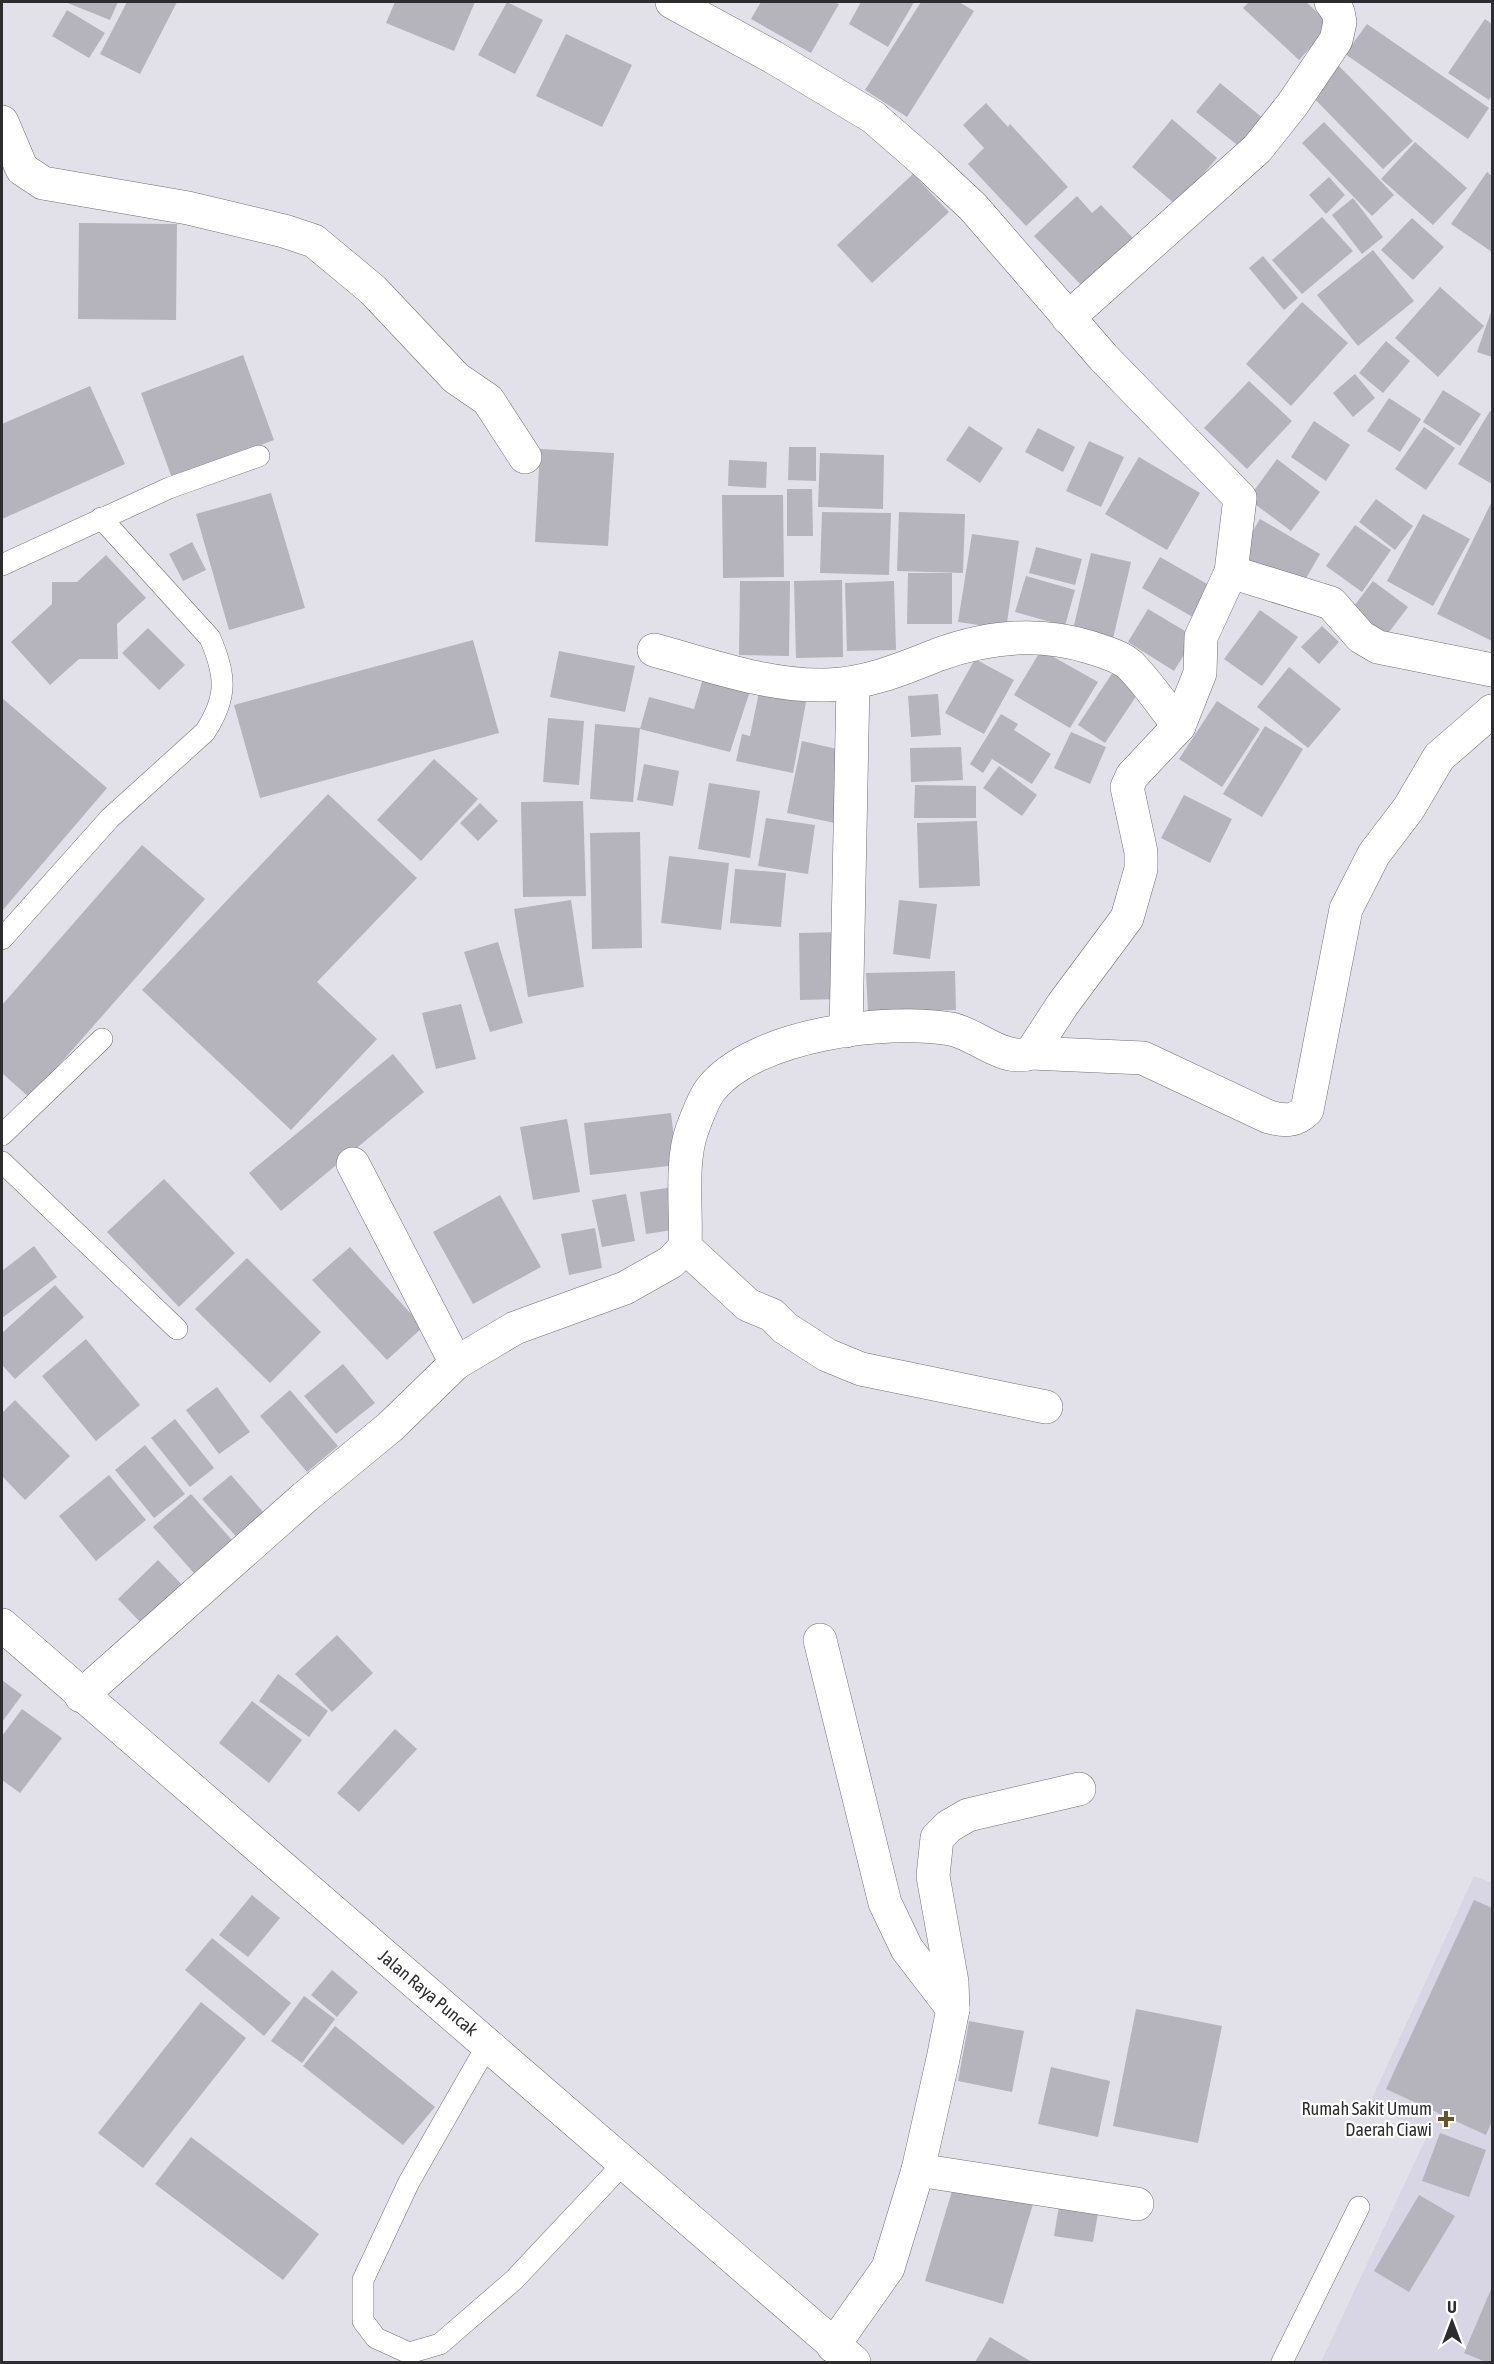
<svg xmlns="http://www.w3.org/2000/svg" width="1494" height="2364" font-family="'Asap Condensed',sans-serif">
  <rect width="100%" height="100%" fill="#e2e1e9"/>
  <polygon fill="#d8d5e4" points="1474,1876 1492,1883 1492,2362 1321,2362 1428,2134 1370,2103"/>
  <g fill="#b5b3bb">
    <polygon points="65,2 118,2 110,20"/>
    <polygon points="127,2 177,2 140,74 100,54"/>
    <polygon points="395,2 475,2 454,51 386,23"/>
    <polygon points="507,2 543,20 515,74 478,55"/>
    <polygon points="761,2 834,2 839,4 811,53 751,19"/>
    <polygon points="861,2 914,2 888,47 849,24"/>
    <polygon points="921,2 959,2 974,11 907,117 865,90"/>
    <polygon points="1249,2 1306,2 1331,25 1299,60 1243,8"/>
    <polygon points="67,10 105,33 89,58 52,36"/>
    <polygon points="1485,19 1492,24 1492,95 1489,100 1448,73"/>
    <polygon points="1367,24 1489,108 1468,139 1345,54"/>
    <polygon points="566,34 632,65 602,127 536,96"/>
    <polygon points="1334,61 1413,141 1383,169 1305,89"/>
    <polygon points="1220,83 1264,119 1241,148 1196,112"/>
    <polygon points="986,103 1008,127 1010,124 1068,187 1026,226 968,164 984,148 963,125"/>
    <polygon points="1172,119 1217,158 1176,205 1132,167"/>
    <polygon points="1324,122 1394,195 1372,216 1302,143"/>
    <polygon points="1415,142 1467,188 1433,225 1381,179"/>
    <polygon points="1487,172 1492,176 1492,252 1451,224"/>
    <polygon points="913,174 949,212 872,283 837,245"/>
    <polygon points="1329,177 1345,195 1326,214 1309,195"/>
    <polygon points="1077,196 1092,213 1101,205 1133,238 1084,288 1034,236"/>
    <polygon points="1353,198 1383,237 1362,254 1332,215"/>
    <polygon points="1322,217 1353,251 1302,294 1272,260"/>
    <polygon points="1412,218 1444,247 1413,280 1381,250"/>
    <polygon points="79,223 177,224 176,320 78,319"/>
    <polygon points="1373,250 1414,301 1358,346 1317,295"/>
    <polygon points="1263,256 1298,298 1284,310 1249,268"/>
    <polygon points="1440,287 1484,326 1438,377 1395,338"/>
    <polygon points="1302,302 1348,343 1291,406 1246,364"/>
    <polygon points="1492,309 1492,357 1477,352"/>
    <polygon points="1386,341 1410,361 1383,393 1359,373"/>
    <polygon points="243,355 274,440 172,478 141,393"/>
    <polygon points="1355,374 1375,398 1353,417 1333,393"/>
    <polygon points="1249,381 1292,421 1247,469 1204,428"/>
    <polygon points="90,386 125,464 2,519 2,424"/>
    <polygon points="1443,390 1481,414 1460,446 1423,422"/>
    <polygon points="1389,398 1421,419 1400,452 1367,431"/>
    <polygon points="1490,411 1492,412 1492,484 1458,464"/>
    <polygon points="1314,421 1350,445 1326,481 1291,457"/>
    <polygon points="969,426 1003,448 980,483 946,460"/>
    <polygon points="1424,427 1455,448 1426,490 1395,469"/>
    <polygon points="1038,428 1075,447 1063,472 1025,452"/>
    <polygon points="1089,441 1124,457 1101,507 1066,491"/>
    <polygon points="789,447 816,447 816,481 788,480"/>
    <polygon points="540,449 614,453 608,546 535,542"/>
    <polygon points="820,453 884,455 883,509 818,507"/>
    <polygon points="1139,457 1200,493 1167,550 1105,514"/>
    <polygon points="1277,459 1320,492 1291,531 1248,499"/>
    <polygon points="729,460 767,462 766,488 728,486"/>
    <polygon points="787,489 812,489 813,536 787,536"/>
    <polygon points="271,493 305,608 229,630 196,514"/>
    <polygon points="722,495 783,495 784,577 723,578"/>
    <polygon points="1376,499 1413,526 1395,550 1359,522"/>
    <polygon points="1492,501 1492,641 1437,614"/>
    <polygon points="822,512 891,513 889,575 820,573"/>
    <polygon points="899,512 965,514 963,573 897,571"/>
    <polygon points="1423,514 1470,539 1433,606 1387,581"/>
    <polygon points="1260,519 1320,554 1300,589 1239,554"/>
    <polygon points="1355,525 1391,550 1362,592 1326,566"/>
    <polygon points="972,534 1019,541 1006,629 958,622"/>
    <polygon points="192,542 206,570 183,581 169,554"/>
    <polygon points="1036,547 1082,559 1075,585 1029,573"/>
    <polygon points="1091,553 1131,562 1111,647 1071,638"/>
    <polygon points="106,555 146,598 117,624 118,659 79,659 50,685 11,642 52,604 52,582 77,582"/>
    <polygon points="1160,557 1216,589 1198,620 1142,588"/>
    <polygon points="908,573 952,573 952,624 907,624"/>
    <polygon points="1026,576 1075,590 1065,626 1015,612"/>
    <polygon points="842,580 843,657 796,658 794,581"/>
    <polygon points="740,581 790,581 789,656 739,655"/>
    <polygon points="894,581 896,650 847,651 845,583"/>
    <polygon points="1373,581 1408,607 1383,640 1348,614"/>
    <polygon points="1148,609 1195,637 1174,671 1128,642"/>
    <polygon points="1260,610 1298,637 1262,686 1224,659"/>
    <polygon points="1322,626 1339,642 1319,664 1301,647"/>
    <polygon points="148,628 185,665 159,690 122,653"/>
    <polygon points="473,640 499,733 260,798 234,705"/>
    <polygon points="1041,650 1098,682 1070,728 1014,695"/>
    <polygon points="559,651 635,666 625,712 550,697"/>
    <polygon points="975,659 1014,680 984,734 945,713"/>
    <polygon points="1289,667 1341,709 1308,748 1257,707"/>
    <polygon points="1115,669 1143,686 1105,743 1078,725"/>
    <polygon points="704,675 751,688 730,752 640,729 649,697 694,709"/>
    <polygon points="759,692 806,702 793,773 736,761 742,734 750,736"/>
    <polygon points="938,694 941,735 911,737 908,696"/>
    <polygon points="2,698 107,788 2,911"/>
    <polygon points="1217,701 1260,729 1222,787 1179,759"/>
    <polygon points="1001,714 1018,724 1014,730 1051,754 1032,784 992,759 983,773 970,764"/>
    <polygon points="548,718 584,721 579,785 543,782"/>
    <polygon points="595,724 640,728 633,802 590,799"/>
    <polygon points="1265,726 1303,749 1262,817 1223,794"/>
    <polygon points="1071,732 1106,747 1090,784 1054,768"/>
    <polygon points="802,741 850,752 835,823 787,813"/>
    <polygon points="961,747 963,780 911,782 910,748"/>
    <polygon points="434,759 478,799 421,861 377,820"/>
    <polygon points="644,764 679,771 673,806 637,800"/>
    <polygon points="999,766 1037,795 1022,816 983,788"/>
    <polygon points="709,783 760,791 750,858 698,849"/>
    <polygon points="915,785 976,786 976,818 914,818"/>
    <polygon points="328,794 417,878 317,982 377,1039 291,1130 142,990"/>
    <polygon points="1184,795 1232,819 1210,863 1161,838"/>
    <polygon points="583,801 586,896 523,897 521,802"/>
    <polygon points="480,803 498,821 478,841 460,823"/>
    <polygon points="766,818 815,825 808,874 758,866"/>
    <polygon points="977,821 980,886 919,888 917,823"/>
    <polygon points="640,832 642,948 592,949 590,833"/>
    <polygon points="142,845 205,899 30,1098 2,1073 2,1005"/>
    <polygon points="669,856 729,863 721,930 661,923"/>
    <polygon points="735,869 786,873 781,927 730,923"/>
    <polygon points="571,900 584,987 528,997 514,909"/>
    <polygon points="899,900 937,904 930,959 893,954"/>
    <polygon points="840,932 842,999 800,1000 799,933"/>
    <polygon points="498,942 523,1023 490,1032 464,952"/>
    <polygon points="955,971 956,1010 868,1012 866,973"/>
    <polygon points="461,1004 476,1059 436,1069 422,1013"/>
    <polygon points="393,1054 424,1092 281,1211 249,1173"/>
    <polygon points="671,1113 677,1165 590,1175 584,1123"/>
    <polygon points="567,1119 580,1192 533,1200 520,1127"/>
    <polygon points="164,1179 235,1253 179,1307 107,1232"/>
    <polygon points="673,1187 679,1229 646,1234 640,1192"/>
    <polygon points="626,1194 635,1241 602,1247 592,1200"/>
    <polygon points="500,1195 541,1267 473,1304 433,1232"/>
    <polygon points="595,1228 602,1268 569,1275 561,1234"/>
    <polygon points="34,1246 57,1277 2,1318 2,1271"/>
    <polygon points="350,1247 423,1327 387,1360 312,1280"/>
    <polygon points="247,1258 321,1332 270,1383 195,1309"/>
    <polygon points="55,1285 84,1317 15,1379 2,1365 2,1333"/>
    <polygon points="86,1339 140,1405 96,1441 42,1376"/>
    <polygon points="343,1364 375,1403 336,1434 304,1396"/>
    <polygon points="217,1387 250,1432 219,1454 186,1410"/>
    <polygon points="290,1390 338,1446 307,1472 260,1416"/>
    <polygon points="15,1400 70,1456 25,1500 2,1476 2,1413"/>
    <polygon points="175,1419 214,1468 190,1487 151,1438"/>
    <polygon points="145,1445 185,1494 154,1518 115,1470"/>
    <polygon points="109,1475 146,1520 96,1561 59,1516"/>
    <polygon points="231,1475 270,1520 243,1544 202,1499"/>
    <polygon points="191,1494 239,1548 201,1581 153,1527"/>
    <polygon points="158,1560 186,1589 145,1627 118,1599"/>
    <polygon points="337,1635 373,1673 332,1712 295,1674"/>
    <polygon points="278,1674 328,1711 309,1737 259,1701"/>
    <polygon points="2,1680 22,1695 2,1722"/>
    <polygon points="252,1701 302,1740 269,1783 219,1743"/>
    <polygon points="22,1709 62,1738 20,1793 2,1780 2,1736"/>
    <polygon points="395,1729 417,1749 359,1812 337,1793"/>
    <polygon points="252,1895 280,1918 248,1957 219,1935"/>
    <polygon points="1474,1900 1492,1908 1492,2121 1486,2135 1386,2089"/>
    <polygon points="212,1938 291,2003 264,2036 185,1970"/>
    <polygon points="332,1970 358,1992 337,2017 311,1995"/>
    <polygon points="304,1996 335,2019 302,2063 271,2041"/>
    <polygon points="201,2002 246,2038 143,2168 98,2133"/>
    <polygon points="1136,2009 1222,2026 1198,2143 1113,2126"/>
    <polygon points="969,2021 1024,2031 1012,2092 958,2081"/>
    <polygon points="335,2026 435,2107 403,2145 303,2066"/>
    <polygon points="1051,2067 1110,2081 1098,2137 1038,2124"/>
    <polygon points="1440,2133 1486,2150 1469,2197 1422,2181"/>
    <polygon points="191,2137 319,2234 283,2280 155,2184"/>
    <polygon points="955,2181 1033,2204 1003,2304 925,2281"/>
    <polygon points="1061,2194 1100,2201 1093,2242 1054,2236"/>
    <polygon points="1419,2195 1455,2216 1409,2292 1374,2271"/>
    <polygon points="1492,2287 1492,2362 1486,2362 1464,2353"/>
    <polygon points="990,2337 1032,2362 975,2362"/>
  </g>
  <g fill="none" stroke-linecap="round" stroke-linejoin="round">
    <g stroke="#706f76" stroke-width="22">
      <g id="lane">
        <polyline points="2,565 169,488 259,456"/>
        <path d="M2 939 110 818 205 732C228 697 226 675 210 638L101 518"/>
        <polyline points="2,1135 102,1039"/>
        <polyline points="2,1162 177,1329"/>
        <polyline points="488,2044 409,2182 363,2280 363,2321 376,2338 409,2353 440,2344 514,2280 624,2163"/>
        <polyline points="1282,2362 1359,2207"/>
      </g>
    </g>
    <g stroke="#706f76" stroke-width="34">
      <g id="street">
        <polyline points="672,2 773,57 873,117 927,164 973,207 1103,357 1240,498 1231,572 1331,603 1361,637 1378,647 1492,670"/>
        <polyline points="2,122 22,169 43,183 188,208 284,231 314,241 373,290 456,378 488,400 525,457"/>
        <polyline points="1068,318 1257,149 1292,105 1336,40 1340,22 1338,12 1331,2"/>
        <path d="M654 650C709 665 769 687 827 685 866 684 902 669 937 655 986 637 1038 631 1089 647 1101 651 1120 656 1130 665 1148 683 1163 706 1179 726"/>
        <polyline points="846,1031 853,683"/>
        <path d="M1031 1053 1143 1058 1269 1117C1285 1121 1295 1122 1307 1110L1346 909 1374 854 1409 808 1439 757 1492 711"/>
        <polyline points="353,1164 456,1363"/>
        <polyline points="685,1247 748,1305 772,1315 785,1328 827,1355 861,1369 1046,1407"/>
        <polyline points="820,1640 885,1903 907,1949 953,2009"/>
        <path d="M81 1696 305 1497 390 1427 456 1363 515 1328 625 1288 671 1262 685 1247C687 1211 680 1163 692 1130 697 1117 703 1099 711 1089 755 1034 886 1018 951 1029 977 1034 1004 1063 1031 1053L1063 1004 1127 918 1141 869V852L1127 787 1132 776 1179 726 1200 673 1201 637 1231 572"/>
        <polyline points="918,2170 1137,2204"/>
        <polyline points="833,2346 888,2268 918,2170 943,2059 953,2009 952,1982 933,1876 937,1838 949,1826 968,1815 1079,1789"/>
      </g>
    </g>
    <g stroke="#706f76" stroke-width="34">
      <polyline id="highway" points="2,1625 854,2362"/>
    </g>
    <use href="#lane" stroke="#fff" stroke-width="21"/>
    <use href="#street" stroke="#fff" stroke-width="33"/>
    <use href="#highway" stroke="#fff" stroke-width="33"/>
  </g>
  <path fill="#6b5424" stroke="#fff" stroke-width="2" d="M1443 2110h6v6h6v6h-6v6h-6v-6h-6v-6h6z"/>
  <g text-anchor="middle" stroke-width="4.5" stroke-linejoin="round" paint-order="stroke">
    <g font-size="18" fill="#2d2c2f" stroke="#fff">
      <text transform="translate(428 1993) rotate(40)" y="6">Jalan Raya Puncak</text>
    </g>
    <g font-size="18" fill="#2d2c2f" stroke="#fff" text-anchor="end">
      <text x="1432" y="2115">Rumah Sakit Umum<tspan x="1432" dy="21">Daerah Ciawi</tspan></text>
    </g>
  </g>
  <rect width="1494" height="2364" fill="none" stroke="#2d2c2f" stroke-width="6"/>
  <g transform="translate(1452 2322)" stroke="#ffffff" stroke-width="4.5" paint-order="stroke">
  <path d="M0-4.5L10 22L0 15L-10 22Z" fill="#2d2c2f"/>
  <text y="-9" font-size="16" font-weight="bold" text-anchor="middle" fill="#2d2c2f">U</text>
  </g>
</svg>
